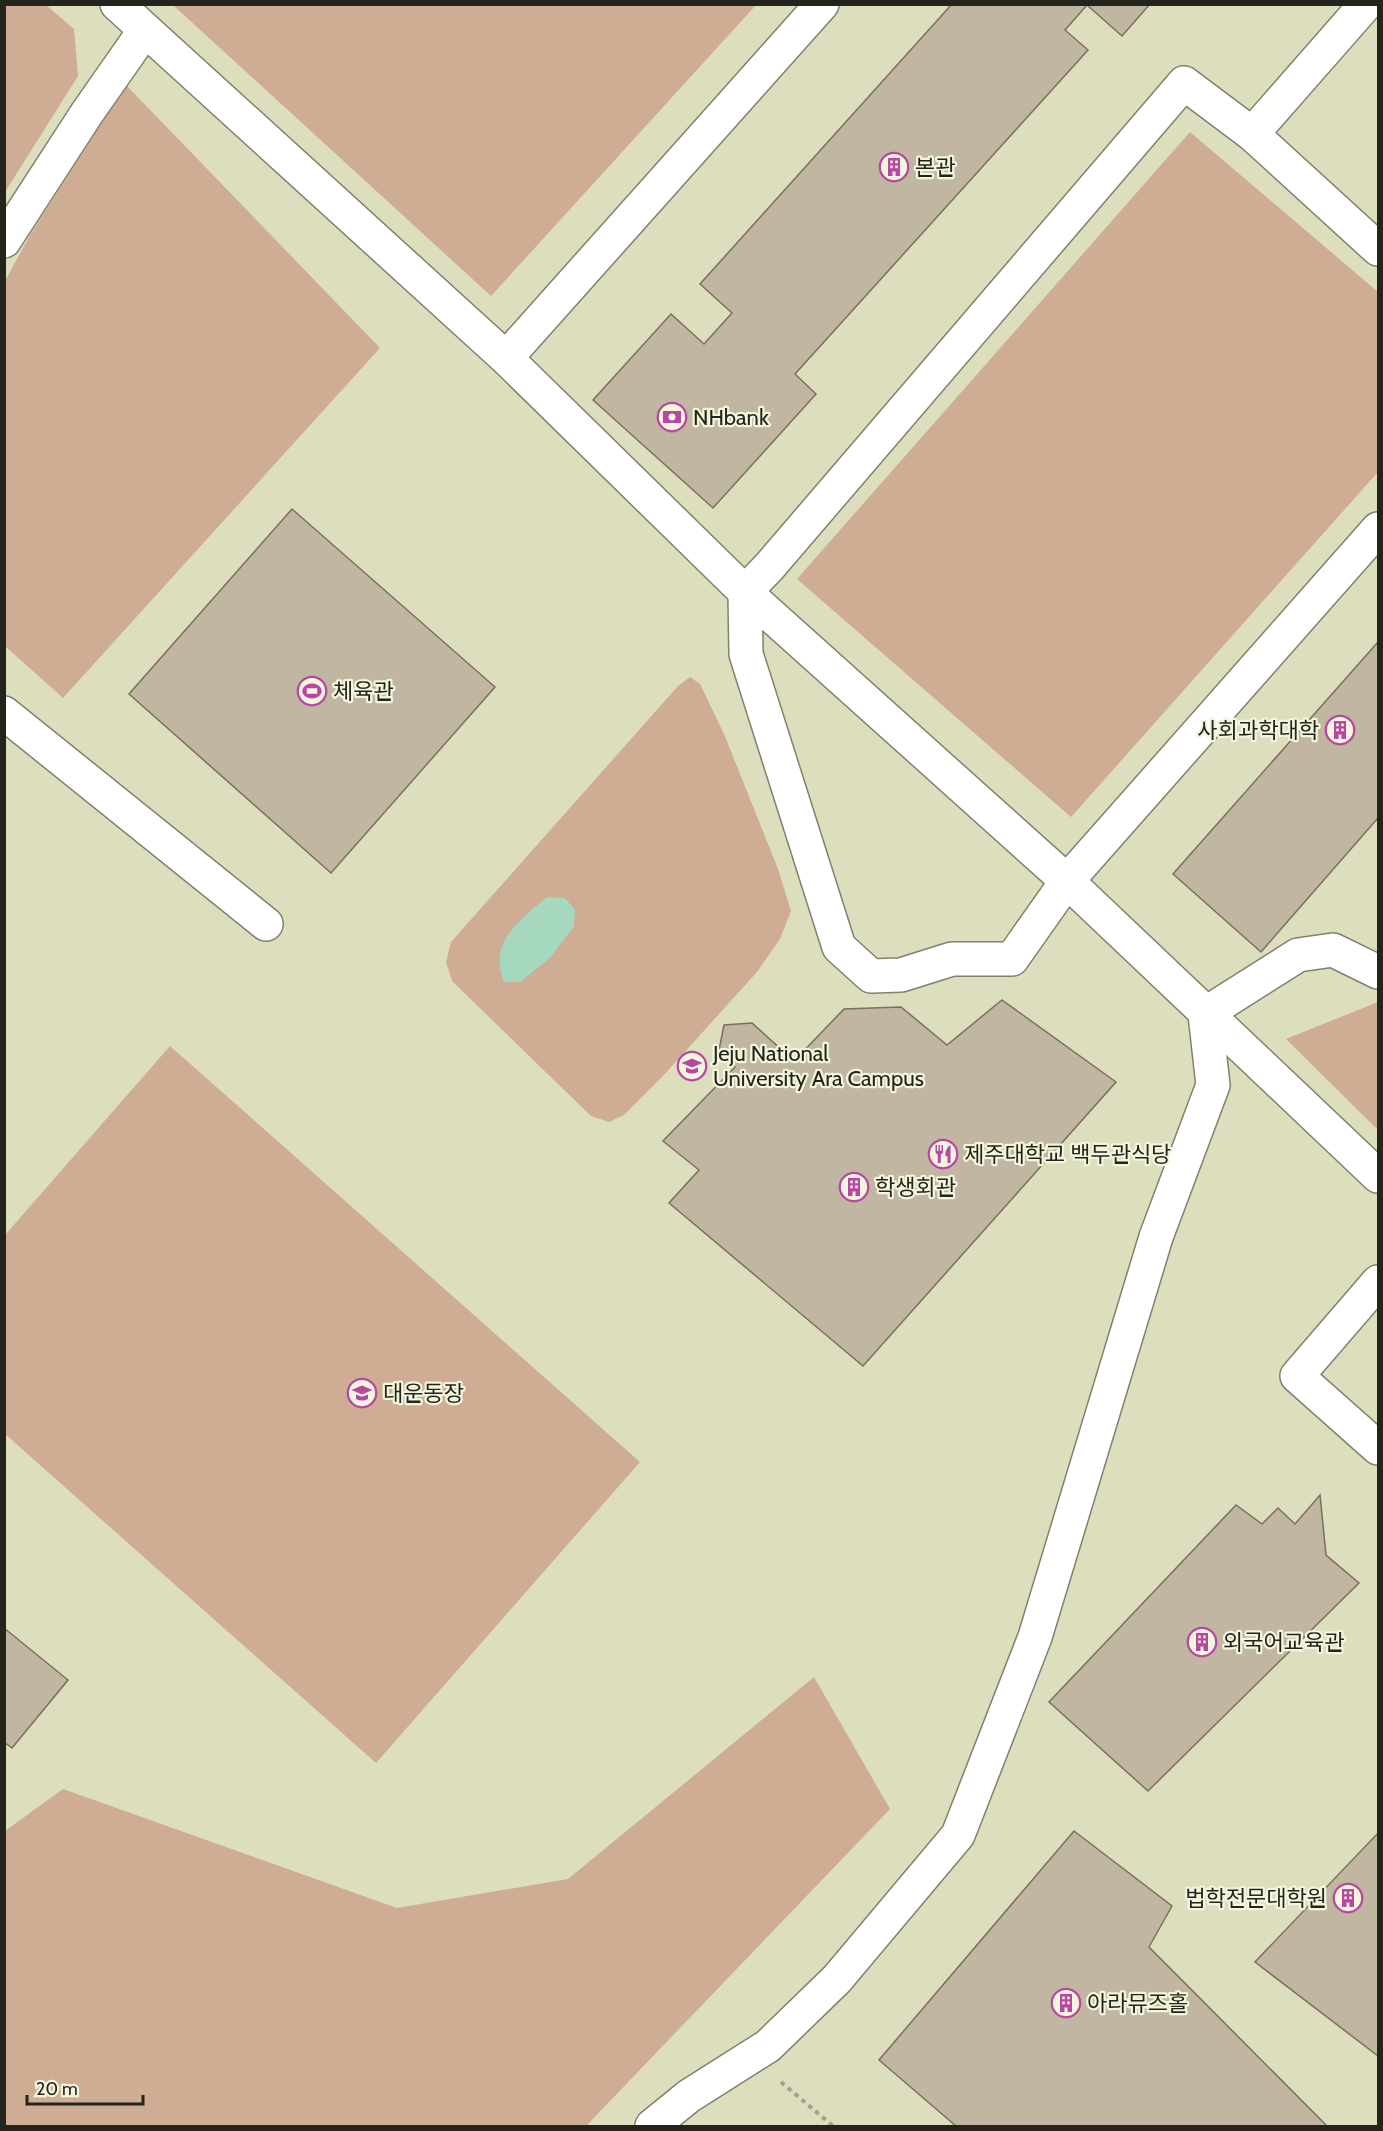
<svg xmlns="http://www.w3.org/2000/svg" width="1383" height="2131" font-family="Cabin,'Noto Sans KR',sans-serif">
  <rect width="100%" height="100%" fill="#e6e7cf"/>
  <rect fill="#dcdebe" x="5" y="5" width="1373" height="2121"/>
  <g fill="#cfac94">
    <polygon points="5,4 46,5 74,29 78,76 5,192"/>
    <polygon points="173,5 756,5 491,296"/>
    <polygon points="126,85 380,348 63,698 5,646 5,281 30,235"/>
    <polygon points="1190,132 1378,292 1378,472 1071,817 797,579"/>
    <polygon points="690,677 700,684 724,734 778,869 791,911 780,939 757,972 662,1077 624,1115 609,1122 591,1116 452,981 446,962 451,942 678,686"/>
    <polygon points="1378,1002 1378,1130 1286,1039"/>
    <polygon points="170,1046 640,1462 376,1763 5,1434 5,1235"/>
    <polygon points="814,1677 890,1809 586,2126 5,2126 5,1831 63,1789 397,1908 568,1879"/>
  </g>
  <path fill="#a6d8c0" d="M547 897 565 898 575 910 574 926 550 958 520 982H504C488 942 519 921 547 897Z"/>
  <g fill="#c1b6a1" stroke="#7b705c" stroke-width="1.5">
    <polygon points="952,4 1150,4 1122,36 1087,5 1065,30 1088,50 795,374 816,394 713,508 593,400 671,314 704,344 732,313 700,284"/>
    <polygon points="292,509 495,687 331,873 129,694"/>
    <polygon points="1378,642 1378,818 1261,952 1173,874"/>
    <polygon points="1002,1000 1116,1082 863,1366 669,1203 699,1170 663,1141 735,1067 719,1050 724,1025 752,1023 794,1061 844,1009 901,1007 947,1045"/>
    <polygon points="1320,1495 1326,1555 1359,1583 1148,1791 1049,1702 1236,1505 1262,1524 1278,1508 1295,1524"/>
    <polygon points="4,1628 68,1680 12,1748 4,1742"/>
    <polygon points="1074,1831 1172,1906 1149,1947 1327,2126 956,2126 879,2060"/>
    <polygon points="1378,1833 1378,2056 1255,1962"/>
  </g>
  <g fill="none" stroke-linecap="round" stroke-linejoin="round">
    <g stroke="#80826c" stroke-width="36">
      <g id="minor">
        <polyline points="117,4 506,358 745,592 1067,881 1378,1176"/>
        <polyline points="1252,134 1366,4"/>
        <polyline points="4,241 87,113 145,30"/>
        <polyline points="1378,249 1252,134 1184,83 769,567 745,592 746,654 839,947 871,976 901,975 952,959 1012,959 1067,881 1378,529"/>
        <polyline points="506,358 822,4"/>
        <polyline points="4,713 266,924"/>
        <polyline points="1205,1014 1298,955 1333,950 1378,972"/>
        <polyline points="1378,1282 1297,1376 1378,1448"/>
        <polyline points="652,2126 689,2096 768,2046 837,1979 958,1835 1035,1637 1156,1237 1213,1085 1205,1014"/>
      </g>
    </g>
    <polyline stroke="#a1a28f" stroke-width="4" stroke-dasharray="4.5 4.5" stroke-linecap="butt" points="781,2082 833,2126"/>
    <use href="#minor" stroke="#fff" stroke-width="33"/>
  </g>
  <defs>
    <g id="building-ring" transform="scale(1.5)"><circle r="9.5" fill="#f3f5dc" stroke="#b947a2" stroke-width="1.5"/><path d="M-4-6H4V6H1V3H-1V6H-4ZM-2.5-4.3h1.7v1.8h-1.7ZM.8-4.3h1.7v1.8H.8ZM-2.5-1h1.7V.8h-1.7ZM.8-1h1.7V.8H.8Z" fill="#b947a2"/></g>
    <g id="bank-ring" transform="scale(1.5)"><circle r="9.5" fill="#f3f5dc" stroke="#b947a2" stroke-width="1.5"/><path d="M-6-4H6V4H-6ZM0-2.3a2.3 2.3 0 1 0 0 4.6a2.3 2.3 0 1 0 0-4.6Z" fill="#b947a2"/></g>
    <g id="stadium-ring" transform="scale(1.5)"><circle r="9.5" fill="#f3f5dc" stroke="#b947a2" stroke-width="1.5"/><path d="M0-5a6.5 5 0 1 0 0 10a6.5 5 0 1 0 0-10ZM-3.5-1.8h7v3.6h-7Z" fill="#b947a2"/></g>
    <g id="university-ring" transform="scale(1.5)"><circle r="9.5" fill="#f3f5dc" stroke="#b947a2" stroke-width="1.5"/><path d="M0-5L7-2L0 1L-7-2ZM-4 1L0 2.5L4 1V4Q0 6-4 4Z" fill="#b947a2"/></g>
    <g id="restaurant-ring" transform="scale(1.5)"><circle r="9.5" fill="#f3f5dc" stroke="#b947a2" stroke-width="1.5"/><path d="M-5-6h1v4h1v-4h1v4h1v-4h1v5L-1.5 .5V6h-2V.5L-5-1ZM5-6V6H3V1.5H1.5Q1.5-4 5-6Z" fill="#b947a2"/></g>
  </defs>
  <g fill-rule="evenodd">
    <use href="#building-ring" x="894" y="167"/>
    <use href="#bank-ring" x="672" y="417"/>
    <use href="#stadium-ring" x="312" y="691"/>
    <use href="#building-ring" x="1340" y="730"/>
    <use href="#university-ring" x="692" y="1066"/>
    <use href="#restaurant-ring" x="943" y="1154"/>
    <use href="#building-ring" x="854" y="1187"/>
    <use href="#university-ring" x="362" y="1393"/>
    <use href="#building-ring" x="1202" y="1642"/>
    <use href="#building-ring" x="1348" y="1898"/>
    <use href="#building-ring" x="1066" y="2003"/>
  </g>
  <g text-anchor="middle" stroke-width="4.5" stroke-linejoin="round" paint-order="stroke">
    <g font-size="22" fill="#23241b" stroke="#f3f5dc" text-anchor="start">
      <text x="915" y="175">본관</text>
      <text x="693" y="425">NHbank</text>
      <text x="333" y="699">체육관</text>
      <text x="1319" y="738" text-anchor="end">사회과학대학</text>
      <text x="713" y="1061">Jeju National<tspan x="713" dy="25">University Ara Campus</tspan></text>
      <text x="964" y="1162">제주대학교 백두관식당</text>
      <text x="875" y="1195">학생회관</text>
      <text x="383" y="1401">대운동장</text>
      <text x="1223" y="1650">외국어교육관</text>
      <text x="1327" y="1906" text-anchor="end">법학전문대학원</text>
      <text x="1087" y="2011">아라뮤즈홀</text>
    </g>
  </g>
  <rect width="1383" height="2131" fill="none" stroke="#23241b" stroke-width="12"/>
  <path d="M27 2095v9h116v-9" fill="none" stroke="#23241b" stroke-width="3"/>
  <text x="36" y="2095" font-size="18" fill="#23241b" stroke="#f3f5dc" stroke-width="4.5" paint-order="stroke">20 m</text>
</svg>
